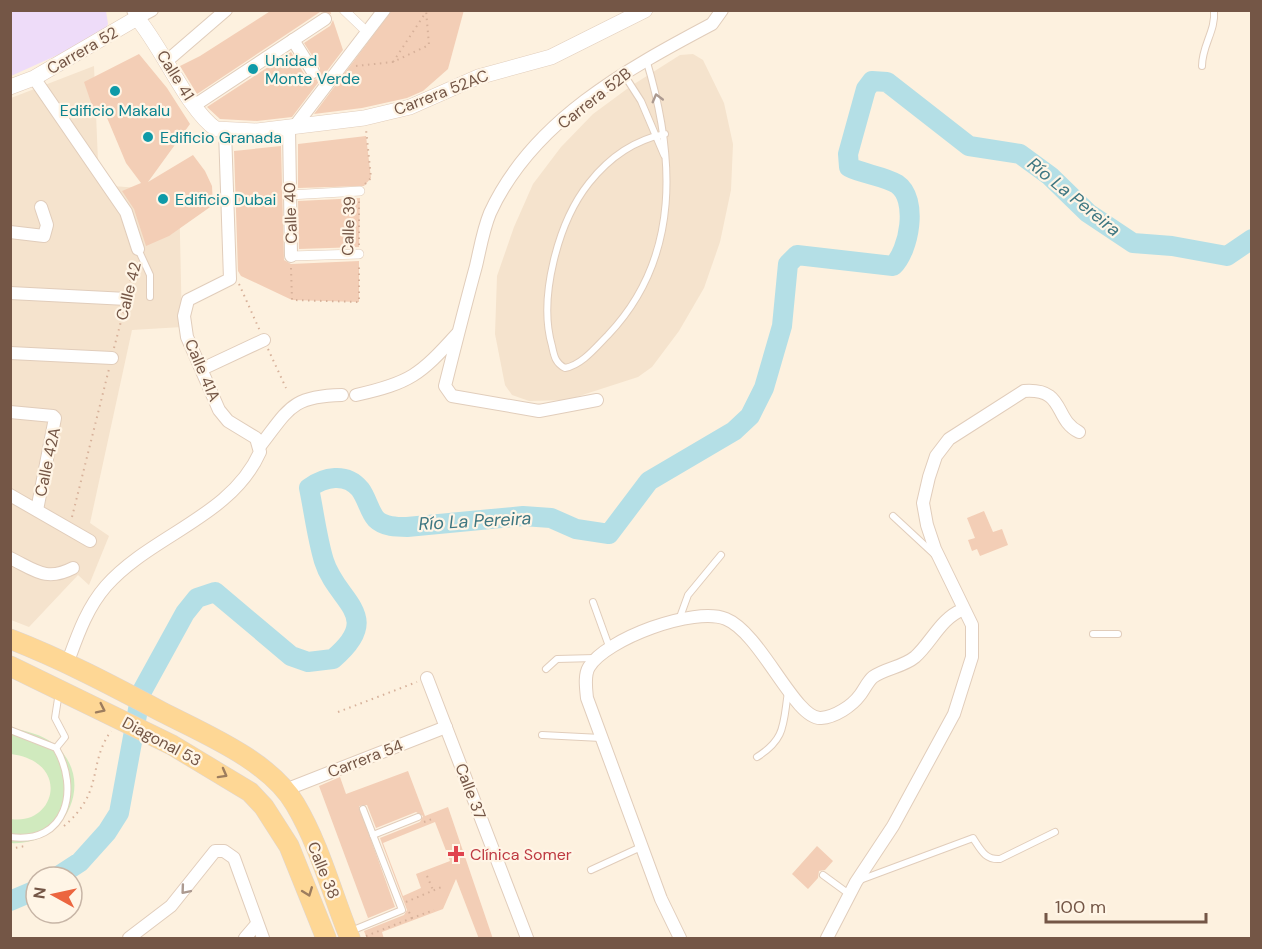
<svg xmlns="http://www.w3.org/2000/svg" width="1262" height="949" font-family="'DM Sans',sans-serif">
  <rect width="100%" height="100%" fill="#fdf1df"/>
  <g fill="#f5e3cd">
    <polygon points="693,54 703,60 724,103 733,144 731,190 720,242 704,288 679,331 652,367 638,377 567,400 529,401 512,395 505,385 495,334 497,276 514,227 533,184 561,147 593,114 631,86 680,55"/>
    <polygon points="94,66 99,185 179,191 182,327 132,330 90,523 109,536 89,585 78,575 29,627 11,620 11,98"/>
  </g>
  <polygon fill="#eedcf9" points="10,11 106,11 108,24 102,35 11,76"/>
  <path fill="#d0eabe" d="M11 728C26 731 41 734 54 744 98 780 65 847 11 843V819C55 826 72 762 11 754Z"/>
  <g fill="none" stroke-linecap="round" stroke-linejoin="round">
    <g stroke="#b4dfe6" stroke-width="20">
      <path d="M57 877 80 862 107 832 119 813 141 693 185 613 197 598 215 592 291 656 308 662 333 659C385 615 337 603 324 561 317 538 314 512 309 488 324 477 346 472 360 489 367 498 369 511 376 519 384 527 397 527 407 527L523 516 551 518 576 529 609 534 649 481 734 431 750 416 764 388 782 326 788 264 797 255 893 266C909 251 919 199 897 184 884 176 863 174 849 167L848 154 866 89 872 81 887 82 969 146 1020 154 1050 176 1088 213 1133 243 1172 246 1227 256 1252 239"/>
      <polyline points="10,901 36,890"/>
    </g>
  </g>
  <g fill="#f3ceb6" fill-rule="evenodd">
    <polygon points="272,10 330,10 331,14 320,12 197,94 180,66 200,56"/>
    <polygon points="392,10 464,10 448,69 423,91 407,98 362,108 314,114"/>
    <polygon points="333,20 343,50 292,117 257,121 220,119 207,107 291,52 306,77 313,80 318,79 320,68 304,43 330,26"/>
    <polygon points="139,54 167,88 190,124 148,182 193,155 205,171 212,186 213,205 169,236 146,246 134,209 122,191 141,183 126,163 105,113 96,117 84,82"/>
    <polygon points="366,136 371,178 364,186 298,188 298,144"/>
    <polygon points="281,146 284,260 291,264 359,261 359,302 292,300 241,276 238,271 234,151"/>
    <polygon points="360,198 359,247 299,249 298,201"/>
    <polygon points="984,511 993,532 1002,529 1008,545 980,556 977,549 972,551 968,540 975,538 967,518"/>
    <path d="M408 771 425 816 448 807 493 939H479L456 879 443 909 382 932 384 939H367L364 931 404 915 407 910 380 838 420 822 423 816 416 812 376 828 367 805 359 806 395 907 361 921 368 918 319 786 340 777 346 794ZM435 822 450 861 416 874 421 888 403 896 383 843Z"/>
    <polygon points="817,846 833,861 825,870 819,871 818,878 808,889 792,874"/>
  </g>
  <g fill="none" stroke-linecap="round" stroke-linejoin="round">
    <g stroke="#e1cdbb" stroke-width="8">
      <g id="service">
        <path d="M646 59C675 155 682 257 608 335 596 347 582 365 565 368 555 363 554 355 552 346 538 298 558 222 589 183 608 159 634 140 665 134"/>
        <path d="M1202 66C1202 45 1216 31 1214 10"/>
        <polyline points="623,73 641,101 664,155"/>
        <polyline points="138,249 150,275 150,297"/>
        <polyline points="893,516 934,554"/>
        <polyline points="593,602 610,649"/>
        <polyline points="680,617 688,595 721,555"/>
        <polyline points="1093,634 1118,634"/>
        <polyline points="546,669 557,659 595,658"/>
        <path d="M10 730 56 748C80 789 67 845 10 837"/>
        <polyline points="542,735 601,738"/>
        <polyline points="56,748 65,737 55,718 59,692"/>
        <path d="M757 757C786 739 783 724 788 692"/>
        <polyline points="373,835 418,817"/>
        <polyline points="591,870 641,847"/>
        <polyline points="823,875 849,894"/>
        <path d="M860 880 973 838C981 850 985 860 1000 859L1055 832"/>
        <polyline points="351,931 402,910 363,809"/>
      </g>
    </g>
    <g stroke="#e1cdbb" stroke-width="10">
      <g id="pedestrian">
        <polyline points="344,10 368,33"/>
        <polyline points="289,195 360,191"/>
        <polyline points="291,256 359,254"/>
      </g>
    </g>
    <g stroke="#e1cdbb" stroke-width="14">
      <g id="minor">
        <polyline points="133,10 137,18 152,10"/>
        <polyline points="293,40 313,72"/>
        <polyline points="168,60 226,10"/>
        <polyline points="34,78 126,212 138,249"/>
        <polyline points="195,105 325,19"/>
        <polyline points="295,126 384,10"/>
        <polyline points="289,127 291,256"/>
        <polyline points="10,232 44,236 47,225 41,207"/>
        <polyline points="10,293 127,299"/>
        <polyline points="10,353 112,358"/>
        <polyline points="202,369 264,340"/>
        <path d="M356 395C410 383 420 375 457 334"/>
        <path d="M597 400 539 411 452 396 445 386C455 346 465 306 476 266 480 249 483 230 490 213 532 121 627 69 712 24L722 10"/>
        <polyline points="10,412 53,416 55,418 37,510"/>
        <path d="M260 446C289 409 291 396 342 395"/>
        <polyline points="10,495 90,541"/>
        <path d="M10 558C35 570 46 582 73 568"/>
        <path d="M67 664C77 637 86 609 106 586 151 535 231 517 260 452L256 438 228 421 219 410 187 337 184 316 188 300 230 279 225 131"/>
        <polyline points="427,678 527,938"/>
        <polyline points="285,790 446,727"/>
        <polyline points="129,938 171,906 215,851 224,851 234,858 263,938"/>
        <polyline points="245,938 257,924"/>
        <path d="M680 938 661 899 587 698C586 688 584 675 589 667 606 639 694 606 726 619 761 633 795 720 821 718 835 717 852 706 860 695 864 690 868 681 873 677 886 668 903 667 915 657 931 643 941 618 962 610"/>
        <path d="M827 938 856 882 893 826 954 714 972 657V625L935 549 927 525 923 503 929 477 936 456 949 439 1024 391C1066 388 1053 419 1079 432"/>
      </g>
    </g>
    <g stroke="#e1cdbb" stroke-width="16">
      <path id="tertiary" d="M10 87 34 78 137 18C162 47 188 110 216 129L257 131 364 118 410 107 478 77 551 57 645 10"/>
    </g>
    <g stroke="#ded6d3" stroke-width="21">
      <g id="primary">
        <path d="M10 639C62 659 113 686 162 712 205 734 270 761 295 804 320 846 332 894 350 938"/>
        <polyline points="10,666 172,745 250,792 264,807 289,846 326,938"/>
      </g>
    </g>
    <g stroke="#d7b19a" stroke-width="2" stroke-dasharray="1.5 4.5" stroke-linecap="butt">
      <polyline points="393,62 426,12"/>
      <polyline points="356,66 393,62 429,45 426,10"/>
      <polyline points="365,184 371,178 366,129"/>
      <polyline points="359,245 359,200"/>
      <polyline points="291,268 292,300 359,302 359,263"/>
      <polyline points="239,284 260,331"/>
      <polyline points="129,287 135,264"/>
      <polyline points="114,348 124,310"/>
      <polyline points="268,349 286,388"/>
      <polyline points="72,517 109,369"/>
      <polyline points="338,712 417,682"/>
      <polyline points="424,822 432,819"/>
      <path d="M64 826C105 791 87 765 111 731"/>
      <polyline points="10,849 25,846"/>
      <polyline points="427,876 433,890"/>
      <polyline points="406,902 444,886"/>
      <polyline points="409,912 412,918 434,910"/>
      <polyline points="366,936 412,918 413,920"/>
    </g>
    <use href="#service" stroke="#fff" stroke-width="6"/>
    <use href="#pedestrian" stroke="#fff" stroke-width="9"/>
    <use href="#minor" stroke="#fff" stroke-width="12"/>
    <use href="#tertiary" stroke="#fff" stroke-width="15"/>
    <use href="#primary" stroke="#fed795" stroke-width="20"/>
  </g>
  <defs><path id="oneway-chevron" d="M-2-3.5L2.5 0L-2 3.5" fill="none" stroke-width="1.6" stroke-linecap="round" stroke-linejoin="round" transform="scale(1.5)"/></defs>
  <g stroke="#ac9a90">
    <use href="#oneway-chevron" transform="translate(657 98) rotate(-105)"/>
    <use href="#oneway-chevron" transform="translate(185 890) rotate(130)"/>
  </g>
  <g stroke="#9d7d5e">
    <use href="#oneway-chevron" transform="translate(101 709) rotate(26)"/>
    <use href="#oneway-chevron" transform="translate(223 774) rotate(29)"/>
    <use href="#oneway-chevron" transform="translate(308 892) rotate(69)"/>
  </g>
  <g fill="#0f9aa8" stroke="#fff5e6" stroke-width="2">
    <circle cx="253" cy="69" r="6"/>
    <circle cx="115" cy="91" r="6"/>
    <circle cx="148" cy="137" r="6"/>
    <circle cx="163" cy="199" r="6"/>
  </g>
  <path fill="#e0444e" stroke="#fff5e6" stroke-width="2" d="M453 845h6v6h6v6h-6v6h-6v-6h-6v-6h6z"/>
  <g text-anchor="middle" stroke-width="4.5" stroke-linejoin="round" paint-order="stroke">
    <g font-size="16" fill="#745646" stroke="#fff5e6">
      <text transform="translate(82 50) rotate(-30)" y="6">Carrera 52</text>
      <text transform="translate(176 75) rotate(58)" y="6">Calle 41</text>
      <text transform="translate(441 92) rotate(-21)" y="6">Carrera 52AC</text>
      <text transform="translate(594 98) rotate(-38)" y="6">Carrera 52B</text>
      <text transform="translate(290 213) rotate(-92)" y="6">Calle 40</text>
      <text transform="translate(348 226) rotate(-88)" y="6">Calle 39</text>
      <text transform="translate(128 291) rotate(-76)" y="6">Calle 42</text>
      <text transform="translate(203 370) rotate(67)" y="6">Calle 41A</text>
      <text transform="translate(47 462) rotate(-78)" y="6">Calle 42A</text>
      <text transform="translate(162 741) rotate(28)" y="6">Diagonal 53</text>
      <text transform="translate(365 758) rotate(-21)" y="6">Carrera 54</text>
      <text transform="translate(471 791) rotate(69)" y="6">Calle 37</text>
      <text transform="translate(324 870) rotate(68)" y="6">Calle 38</text>
    </g>
    <g font-size="16" fill="#0d838f" stroke="#fff5e6" text-anchor="start">
      <text x="265" y="66">Unidad<tspan x="265" dy="18">Monte Verde</tspan></text>
      <text x="115" y="116" text-anchor="middle">Edificio Makalu</text>
      <text x="160" y="143">Edificio Granada</text>
      <text x="175" y="205">Edificio Dubai</text>
    </g>
    <g font-size="16" fill="#be3a42" stroke="#fff5e6" text-anchor="start">
      <text x="470" y="860">Clínica Somer</text>
    </g>
    <g font-size="18" font-style="italic" fill="#3d7681" stroke="#fff5e6">
      <text transform="translate(1074 197) rotate(39)" y="6">Río La Pereira</text>
      <text transform="translate(475 521) rotate(-3)" y="6">Río La Pereira</text>
    </g>
  </g>
  <rect width="1262" height="949" fill="none" stroke="#745646" stroke-width="24"/>
  <g transform="translate(54 895) rotate(278)"><circle r="28" fill="#fff5e6" stroke="#c7b5a6" stroke-width="1.5"/>
  <path d="M0-4.5L10 22L0 15L-10 22Z" fill="#ec653f"/>
  <text y="-9" font-size="16" font-weight="bold" text-anchor="middle" fill="#745646">N</text>
  </g>
  <path d="M1046 913v9h160v-9" fill="none" stroke="#745646" stroke-width="3"/>
  <text x="1055" y="913" font-size="18" fill="#745646" stroke="#fff5e6" stroke-width="4.5" paint-order="stroke">100 m</text>
</svg>
